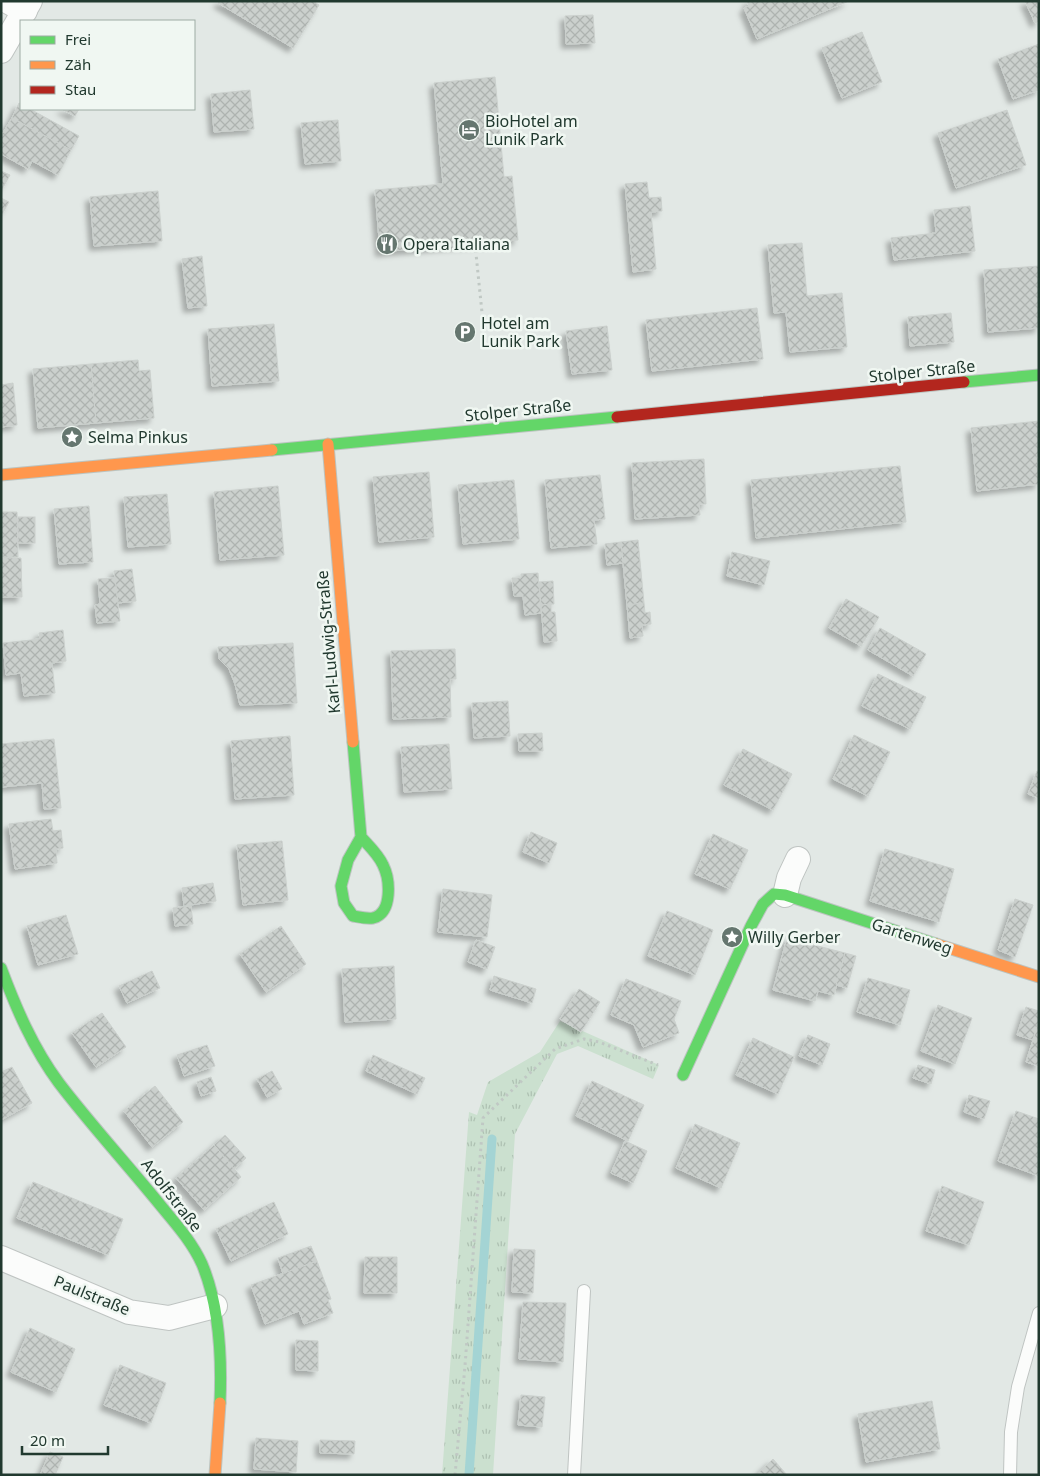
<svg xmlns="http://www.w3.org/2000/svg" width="1040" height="1476" font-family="'Noto Sans',sans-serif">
  <defs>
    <pattern id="grass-tufts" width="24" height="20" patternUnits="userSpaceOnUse" patternTransform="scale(1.25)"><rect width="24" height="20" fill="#cbe0cf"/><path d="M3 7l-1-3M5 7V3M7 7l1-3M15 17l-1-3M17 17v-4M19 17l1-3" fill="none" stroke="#aec1b2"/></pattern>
    <pattern id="building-cross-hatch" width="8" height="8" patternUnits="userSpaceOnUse" patternTransform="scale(1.25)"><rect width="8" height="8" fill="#cbd0cd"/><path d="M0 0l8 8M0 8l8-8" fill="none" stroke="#aeb3b0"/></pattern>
    <filter id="shadow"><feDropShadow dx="-4.5" dy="4.5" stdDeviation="2.5" flood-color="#0004"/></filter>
  </defs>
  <rect width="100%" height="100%" fill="#e2e8e5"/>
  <polygon fill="url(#grass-tufts)" points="560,1021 659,1065 653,1079 578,1046 557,1054 515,1134 493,1475 442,1475 469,1112 477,1115 488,1082 540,1052"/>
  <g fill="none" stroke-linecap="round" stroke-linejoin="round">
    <polyline stroke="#a4d4d4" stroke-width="9" points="469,1475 492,1139"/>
  </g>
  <g fill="url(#building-cross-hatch)" stroke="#cbd0cd" filter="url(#shadow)">
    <polygon points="219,1 313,1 319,5 293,48 218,3"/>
    <polygon points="747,1 849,1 757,39 744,8 749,6"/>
    <polygon points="1025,1 1039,1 1039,21 1035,23"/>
    <polygon points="593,15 595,43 566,44 565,16"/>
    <polygon points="862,32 882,82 842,98 822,48"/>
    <polygon points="1039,44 1039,90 1013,99 998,59"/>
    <polygon points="495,77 504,177 512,176 518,240 380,252 375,190 443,184 434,83"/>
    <polygon points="250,90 254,129 214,132 211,94"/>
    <polygon points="19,103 21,104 21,109 30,109 79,136 71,150 12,118"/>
    <polygon points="61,109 79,109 75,116"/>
    <polygon points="1007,110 1026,165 956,188 938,133"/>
    <polygon points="12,118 71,150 58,175 32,161 28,169 1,154 1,136"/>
    <polygon points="338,120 341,161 305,164 301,123"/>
    <polygon points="1,171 10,175 1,191"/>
    <polygon points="647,182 649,198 661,197 662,211 651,212 656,269 633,272 625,184"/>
    <polygon points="158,191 162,241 94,246 90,197"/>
    <polygon points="1,198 9,202 1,216"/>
    <polygon points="970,206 975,251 894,260 891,238 936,233 934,210"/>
    <polygon points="802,243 807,296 842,293 847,347 790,352 786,312 774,313 768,245"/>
    <polygon points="202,256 207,306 188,308 182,259"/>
    <polygon points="1039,266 1039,328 988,332 984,270"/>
    <polygon points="757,308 763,359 652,371 646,320"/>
    <polygon points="951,313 954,342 910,346 908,317"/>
    <polygon points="274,324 279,381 212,386 208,329"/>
    <polygon points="607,326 612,370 572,374 566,331"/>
    <polygon points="138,360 139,371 150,370 154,418 96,423 91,364"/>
    <polygon points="91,364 96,423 38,428 33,369"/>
    <polygon points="13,383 17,425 1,427 1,385"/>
    <polygon points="1039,421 1039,454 1037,454 1039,484 977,491 971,428"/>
    <polygon points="704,459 706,504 699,504 700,515 635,519 632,463"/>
    <polygon points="900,466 906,522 756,538 751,480"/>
    <polygon points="429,472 434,537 379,542 373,477"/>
    <polygon points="600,475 605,519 594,520 597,544 551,548 545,480"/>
    <polygon points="514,480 519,539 463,544 458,485"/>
    <polygon points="278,486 284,555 220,560 214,492"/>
    <polygon points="167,494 171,544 128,547 124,497"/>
    <polygon points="89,506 93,562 59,564 54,509"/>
    <polygon points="1,512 17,512 18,557 1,557"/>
    <rect x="18" y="517" width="17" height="26"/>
    <polygon points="638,540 644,603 627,605 621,542"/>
    <polygon points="621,542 623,563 607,565 605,544"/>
    <polygon points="732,552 770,561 764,585 727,576"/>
    <polygon points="1,558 21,558 22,597 1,597"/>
    <polygon points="132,569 136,601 118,603 114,571"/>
    <polygon points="538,573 541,613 525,615 523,596 514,596 512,578 521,578 521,574"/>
    <polygon points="115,578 120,621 97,623 95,605 100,604 98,579"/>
    <polygon points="553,581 554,604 541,605 539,582"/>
    <polygon points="846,599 879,617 861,646 829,628"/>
    <polygon points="644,603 645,613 650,612 651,624 642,625 643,636 630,638 627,605"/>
    <polygon points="551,604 551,612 555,612 557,641 544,642 541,605"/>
    <polygon points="880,628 926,654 913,676 868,650"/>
    <polygon points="63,630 66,661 52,663 55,693 24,696 21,673 6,675 3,643 40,639 39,633"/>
    <polygon points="293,643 297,703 240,705 235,684 229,669 219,659 218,647"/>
    <polygon points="455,649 456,679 450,679 451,717 393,719 391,651"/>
    <polygon points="878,674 926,697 910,729 862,706"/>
    <polygon points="508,701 510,736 474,738 472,703"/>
    <polygon points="542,733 543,751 519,751 518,734"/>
    <polygon points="854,735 890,752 868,796 833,779"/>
    <polygon points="290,736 294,795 235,799 231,741"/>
    <polygon points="54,739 61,808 44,809 42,783 2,787 1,744"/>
    <polygon points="449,744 452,789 404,792 401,747"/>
    <polygon points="743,749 792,774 773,810 724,785"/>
    <polygon points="1037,771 1039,771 1039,798 1028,794"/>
    <polygon points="51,819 53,831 61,830 63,848 56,849 57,863 15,869 9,824"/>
    <polygon points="531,832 557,843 549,863 523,852"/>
    <polygon points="713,834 748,850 730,889 695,874"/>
    <polygon points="282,841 288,900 243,905 237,845"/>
    <polygon points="885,849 954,869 939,922 870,901"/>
    <polygon points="213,883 216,901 184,906 182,888"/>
    <polygon points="443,889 492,895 487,937 438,932"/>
    <polygon points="1015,899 1033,905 1015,957 998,950"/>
    <polygon points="191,906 193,924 175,926 173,908"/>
    <polygon points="667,911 713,930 695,975 648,956"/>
    <polygon points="66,915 78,954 38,965 27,926"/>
    <polygon points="281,926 306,964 266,992 240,954"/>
    <polygon points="787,938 845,953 834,995 818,991 815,1001 773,990"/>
    <polygon points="476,940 495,947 487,969 468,962"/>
    <polygon points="845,953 856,956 847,988 836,985"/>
    <polygon points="394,966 396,1019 345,1022 342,969"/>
    <polygon points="152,971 160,988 127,1003 119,986"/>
    <polygon points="494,976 536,989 532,1003 490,990"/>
    <polygon points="868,978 910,990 900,1025 857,1012"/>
    <polygon points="626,979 681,1001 674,1019 679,1033 643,1047 634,1025 611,1015"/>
    <polygon points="579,989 600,1002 581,1032 560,1019"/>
    <polygon points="938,1005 972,1018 955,1064 921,1051"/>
    <polygon points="1026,1007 1039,1011 1039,1021 1033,1040 1017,1035"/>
    <polygon points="102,1013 126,1047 96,1067 72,1033"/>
    <polygon points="1039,1021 1039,1066 1026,1062"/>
    <polygon points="808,1035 830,1044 822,1065 799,1056"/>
    <polygon points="753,1038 794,1057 778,1094 736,1075"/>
    <polygon points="207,1045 215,1066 184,1076 177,1055"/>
    <polygon points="373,1055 425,1078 417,1094 366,1071"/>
    <polygon points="918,1065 935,1070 931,1084 913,1078"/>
    <polygon points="12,1067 32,1103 1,1120 1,1072"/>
    <polygon points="272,1071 282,1089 267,1097 257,1079"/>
    <polygon points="211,1077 216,1091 201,1096 197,1082"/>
    <polygon points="592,1081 644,1105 628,1141 576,1116"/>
    <polygon points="155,1086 183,1122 152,1147 124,1111"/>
    <polygon points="969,1095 990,1101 984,1119 964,1112"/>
    <polygon points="1016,1111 1039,1119 1039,1176 998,1161"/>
    <polygon points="695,1124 740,1143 721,1188 676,1168"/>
    <polygon points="225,1135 246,1158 234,1169 214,1145"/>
    <polygon points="625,1141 647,1151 633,1183 611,1173"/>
    <polygon points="214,1145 241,1177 204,1210 176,1178"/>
    <polygon points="33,1182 123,1219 108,1255 17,1218"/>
    <polygon points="942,1186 984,1202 969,1245 926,1231"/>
    <polygon points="274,1202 288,1234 231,1261 216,1229"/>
    <polygon points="311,1246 317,1261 283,1274 278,1258"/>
    <polygon points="514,1249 535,1250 533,1293 512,1292"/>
    <polygon points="365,1257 397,1257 397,1293 364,1293"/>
    <polygon points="317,1261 331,1299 328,1300 333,1313 304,1324 299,1311 265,1324 251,1285"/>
    <polygon points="523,1302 566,1303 563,1362 519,1359"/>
    <polygon points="30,1328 75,1349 56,1392 11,1372"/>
    <polygon points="296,1340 318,1341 318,1371 296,1370"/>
    <polygon points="120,1365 166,1383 151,1423 104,1405"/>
    <polygon points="521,1395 545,1397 542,1427 518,1425"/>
    <polygon points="932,1401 940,1449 866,1462 858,1414"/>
    <polygon points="256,1438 298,1441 296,1472 254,1469"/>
    <polygon points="320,1440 355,1441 354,1454 320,1453"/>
    <polygon points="50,1452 63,1457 55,1475 40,1475"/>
    <polygon points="773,1459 787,1475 756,1475"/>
  </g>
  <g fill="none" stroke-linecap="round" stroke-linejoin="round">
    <g stroke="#bfc4c2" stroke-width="14">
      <g id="lane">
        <polyline points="574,1475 584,1291"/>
        <polyline points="1010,1475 1011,1432 1018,1387 1039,1313"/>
      </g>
    </g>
    <g stroke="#bfc4c2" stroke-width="26">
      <g id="street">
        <polyline points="7,1 25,11"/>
        <polyline points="1,51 30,1"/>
        <polyline points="785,895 789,878 798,859"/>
        <polyline points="1,1258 129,1312 169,1318 215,1306"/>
      </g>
    </g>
    <g stroke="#bcc4c0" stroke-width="13">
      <g id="fast">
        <polyline points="964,382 1039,375"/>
        <polyline points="272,450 617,417"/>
        <path d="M353 742 361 837 348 860 341 886 344 903 353 916C359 917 366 919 373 918 393 913 390 879 383 865 378 854 369 846 361 837"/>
        <path d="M1 968C16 1008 33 1048 59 1083 91 1125 127 1164 161 1206 176 1224 192 1242 202 1264 220 1307 222 1357 220 1403"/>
        <polyline points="683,1075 751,926 763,904 774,894 785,895 936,944"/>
      </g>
    </g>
    <g stroke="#bcc4c0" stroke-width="13">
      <g id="slow">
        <polyline points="328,444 353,742"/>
        <polyline points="1,475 272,450"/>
        <polyline points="936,944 1039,977"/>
        <polyline points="215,1475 220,1403"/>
      </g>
    </g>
    <g stroke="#bcc4c0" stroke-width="13">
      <polyline id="jam" points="617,417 964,382"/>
    </g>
    <g stroke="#c0c8c4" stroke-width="3" stroke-dasharray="2.5 4" stroke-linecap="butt">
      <polyline points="475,244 485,342"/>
      <polyline points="455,1475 465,1366 483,1118 555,1049 584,1039 599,1042 658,1065"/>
    </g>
    <use href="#lane" stroke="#fbfcfb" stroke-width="12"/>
    <use href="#street" stroke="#fbfcfb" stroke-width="24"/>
    <use href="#fast" stroke="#63d668" stroke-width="11"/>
    <use href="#slow" stroke="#ff974d" stroke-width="11"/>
    <use href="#jam" stroke="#b3261e" stroke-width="11"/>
  </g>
  <defs>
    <g id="hotel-disc" transform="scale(1.125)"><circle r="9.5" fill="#65766f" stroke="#f0f7f2"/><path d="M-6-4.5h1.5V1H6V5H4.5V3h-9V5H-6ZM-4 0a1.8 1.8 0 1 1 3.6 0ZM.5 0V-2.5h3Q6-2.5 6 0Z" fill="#fff"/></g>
    <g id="restaurant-disc" transform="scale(1.125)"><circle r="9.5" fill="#65766f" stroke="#f0f7f2"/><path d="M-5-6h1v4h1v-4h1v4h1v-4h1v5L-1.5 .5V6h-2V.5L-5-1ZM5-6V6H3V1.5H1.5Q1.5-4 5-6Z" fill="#fff"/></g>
    <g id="parking-disc" transform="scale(1.125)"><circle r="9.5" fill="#65766f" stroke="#f0f7f2"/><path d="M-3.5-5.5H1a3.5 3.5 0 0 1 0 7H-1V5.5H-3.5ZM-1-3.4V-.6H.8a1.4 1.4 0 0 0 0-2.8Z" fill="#fff"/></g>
    <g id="sight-disc" transform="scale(1.125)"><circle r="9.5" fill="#65766f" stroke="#f0f7f2"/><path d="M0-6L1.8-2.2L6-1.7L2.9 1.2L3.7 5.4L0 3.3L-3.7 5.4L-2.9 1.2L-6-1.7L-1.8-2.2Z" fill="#fff"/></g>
  </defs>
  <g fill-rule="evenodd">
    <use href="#hotel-disc" x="469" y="130"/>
    <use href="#restaurant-disc" x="387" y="244"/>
    <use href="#parking-disc" x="465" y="332"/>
    <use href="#sight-disc" x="72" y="437"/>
    <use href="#sight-disc" x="732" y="937"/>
  </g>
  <g text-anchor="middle" stroke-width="5" stroke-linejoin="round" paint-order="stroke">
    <g font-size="16" fill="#21392f" stroke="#f0f7f2" text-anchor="start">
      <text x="485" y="127">BioHotel am<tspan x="485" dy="18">Lunik Park</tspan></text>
      <text x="403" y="250">Opera Italiana</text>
      <text x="481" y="329">Hotel am<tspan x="481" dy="18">Lunik Park</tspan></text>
      <text x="88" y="443">Selma Pinkus</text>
      <text x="748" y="943">Willy Gerber</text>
    </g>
    <g font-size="16" fill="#21392f" stroke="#f0f7f2">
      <text transform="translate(922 371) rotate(-6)" y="6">Stolper Straße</text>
      <text transform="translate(518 410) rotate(-6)" y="6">Stolper Straße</text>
      <text transform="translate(328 642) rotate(-95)" y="6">Karl-Ludwig-Straße</text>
      <text transform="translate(912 936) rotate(18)" y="6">Gartenweg</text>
      <text transform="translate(172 1195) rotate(52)" y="6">Adolfstraße</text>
      <text transform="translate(92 1295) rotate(22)" y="6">Paulstraße</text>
    </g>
  </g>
  <rect width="1040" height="1476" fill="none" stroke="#21392f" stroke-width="5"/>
  <rect x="20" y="20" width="175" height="90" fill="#f0f7f2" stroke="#9daba4"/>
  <rect x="30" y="36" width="25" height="8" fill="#63d668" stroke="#9daba4"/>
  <text x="65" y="45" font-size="15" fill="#21392f">Frei</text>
  <rect x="30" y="61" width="25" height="8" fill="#ff974d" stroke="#9daba4"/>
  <text x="65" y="70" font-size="15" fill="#21392f">Zäh</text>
  <rect x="30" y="86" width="25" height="8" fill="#b3261e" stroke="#9daba4"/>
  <text x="65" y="95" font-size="15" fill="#21392f">Stau</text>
  <path d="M22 1446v8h86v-8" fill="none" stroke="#21392f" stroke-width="2.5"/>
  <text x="30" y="1446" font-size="15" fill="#21392f" stroke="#f0f7f2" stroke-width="4" paint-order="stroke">20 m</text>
</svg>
